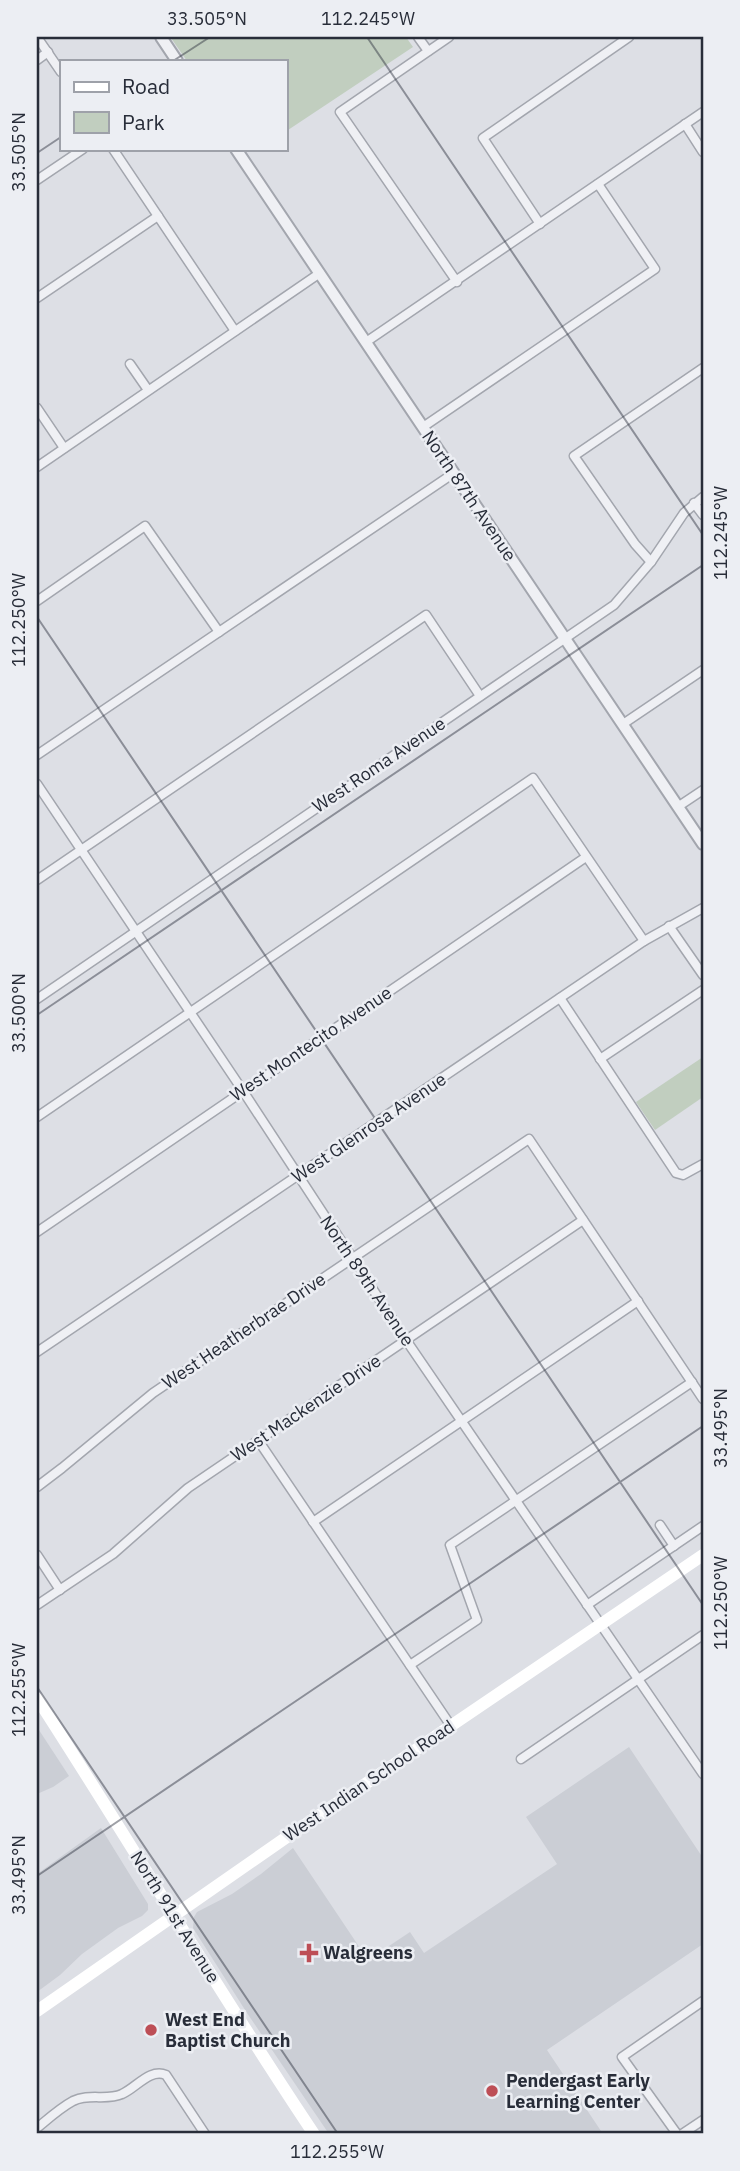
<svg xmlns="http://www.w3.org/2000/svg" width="740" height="2171" font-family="'IBM Plex Sans',sans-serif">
  <rect width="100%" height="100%" fill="#dddfe5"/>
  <g fill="#cbced5">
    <polygon points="37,1727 69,1776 53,1787 37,1794"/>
    <polygon points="629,1747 703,1858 703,1944 547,2050 601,2131 597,2134 329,2134 247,2013 193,1928 194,1917 197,1912 232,1894 261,1874 293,1848 368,1960 410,1932 424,1953 557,1864 526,1817"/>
    <polygon points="101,1828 148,1904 148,1910 142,1916 118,1928 82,1954 60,1975 37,1992 37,1874"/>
  </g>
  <g fill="#c1cebf">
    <polygon points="173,37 406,37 413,47 285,132 285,61 187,61 171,38"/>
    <polygon points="703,1057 703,1097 655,1130 636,1102"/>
  </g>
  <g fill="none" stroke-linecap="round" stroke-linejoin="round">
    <g stroke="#a3a6ae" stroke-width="11">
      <g id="minor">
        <polyline points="37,37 61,72"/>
        <polyline points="418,37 428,51"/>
        <polyline points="449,37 340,112 457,282"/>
        <polyline points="37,60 48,52"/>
        <polyline points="685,124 703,152"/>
        <polyline points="113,149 235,331"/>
        <polyline points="37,180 83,149"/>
        <polyline points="540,224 483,138 629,37"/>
        <polyline points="37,298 158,216"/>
        <polyline points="366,342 703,112"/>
        <polyline points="130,364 148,390"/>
        <polyline points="37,408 64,448"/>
        <polyline points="423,427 655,269 598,184"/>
        <polyline points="37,467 320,273"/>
        <polyline points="694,503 703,515"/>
        <polyline points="651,562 635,544 574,456 703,368"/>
        <polyline points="37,601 145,526 219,632"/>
        <polyline points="623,724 703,670"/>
        <polyline points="37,755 454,473"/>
        <polyline points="37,784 243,1091 406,1340 703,1774"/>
        <polyline points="679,806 703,790"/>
        <polyline points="37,880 426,615 480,696"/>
        <polyline points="669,926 703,975"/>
        <polyline points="560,998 676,1173 683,1175 703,1164"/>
        <polyline points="37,999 614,605 651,562 684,513 703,497"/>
        <polyline points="600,1059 703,990"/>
        <polyline points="37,1117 533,778 644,941"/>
        <polyline points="37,1232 586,857"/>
        <polyline points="37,1352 644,941 703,908"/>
        <polyline points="258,1440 451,1726"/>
        <polyline points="37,1487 62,1468 153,1393 529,1139 703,1399"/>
        <polyline points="313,1522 638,1301"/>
        <polyline points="660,1525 674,1546"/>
        <polyline points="37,1555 60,1590"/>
        <polyline points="37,1605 113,1554 188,1488 583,1220"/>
        <polyline points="587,1605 703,1526"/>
        <polyline points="410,1665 477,1620 450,1545 692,1382"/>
        <polyline points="521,1759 703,1635"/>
        <path d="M37 2128C48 2119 60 2108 73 2101 89 2093 107 2101 122 2094 136 2088 150 2068 166 2075L205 2134"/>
        <polyline points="677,2134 622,2057 703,2001"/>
        <polyline points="682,2134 703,2120"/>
      </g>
    </g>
    <g stroke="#a3a6ae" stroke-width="14">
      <g id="tertiary">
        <polyline points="161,37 177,61"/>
        <polyline points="236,149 703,844"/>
      </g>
    </g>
    <use href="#minor" stroke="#eff0f4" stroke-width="8"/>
    <use href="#tertiary" stroke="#eff0f4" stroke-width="10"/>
    <g stroke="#fff" stroke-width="12">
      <path d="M37 1698C131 1843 218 1991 314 2134"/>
      <polyline points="37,2011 284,1839 703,1555"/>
    </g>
  </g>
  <path fill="none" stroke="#282d39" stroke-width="2" stroke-opacity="0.45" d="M367 37 703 535M173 61 210 37M37 153 61 137M37 617 703 1605M37 1015 703 565M37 1687 338 2134M37 1876 703 1426"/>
  <g fill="#bd4e56" stroke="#eceef3" stroke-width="2.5">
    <path d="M305.5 1942.5h7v7h7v7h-7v7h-7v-7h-7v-7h7z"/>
    <circle cx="151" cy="2030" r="7"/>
    <circle cx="492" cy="2091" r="7"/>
  </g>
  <g text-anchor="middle" stroke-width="5" stroke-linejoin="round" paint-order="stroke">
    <g font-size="18" fill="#282d39" stroke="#eceef3">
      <text transform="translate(469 496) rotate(56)" y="6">North 87th Avenue</text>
      <text transform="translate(379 765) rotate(-34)" y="6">West Roma Avenue</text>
      <text transform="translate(311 1044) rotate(-34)" y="6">West Montecito Avenue</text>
      <text transform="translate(369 1128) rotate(-34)" y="6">West Glenrosa Avenue</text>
      <text transform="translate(367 1281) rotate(56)" y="6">North 89th Avenue</text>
      <text transform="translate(244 1331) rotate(-34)" y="6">West Heatherbrae Drive</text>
      <text transform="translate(306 1408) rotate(-34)" y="6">West Mackenzie Drive</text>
      <text transform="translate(369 1781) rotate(-34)" y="6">West Indian School Road</text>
      <text transform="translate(175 1917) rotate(58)" y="6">North 91st Avenue</text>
    </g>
    <g font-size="18" font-weight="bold" fill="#282d39" stroke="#eceef3" text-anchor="start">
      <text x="323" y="1959">Walgreens</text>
      <text x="165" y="2026">West End<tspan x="165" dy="21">Baptist Church</tspan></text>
      <text x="506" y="2087">Pendergast Early<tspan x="506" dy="21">Learning Center</tspan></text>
    </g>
  </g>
  <rect width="740" height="2171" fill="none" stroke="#eceef3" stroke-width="77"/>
  <rect x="60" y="60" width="228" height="91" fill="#eceef3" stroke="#9ea1a9" stroke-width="2"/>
  <rect x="74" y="82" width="35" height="10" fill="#ffffff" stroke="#9ea1a9" stroke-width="2"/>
  <text x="122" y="94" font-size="21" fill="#282d39">Road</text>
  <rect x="74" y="112" width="35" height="21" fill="#c1cebf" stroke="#9ea1a9" stroke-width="2"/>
  <text x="122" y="130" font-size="21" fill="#282d39">Park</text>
  <rect x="38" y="38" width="664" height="2094" fill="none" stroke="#282d39" stroke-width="2.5"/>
  <g font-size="18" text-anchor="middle" fill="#282d39">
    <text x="207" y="25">33.505°N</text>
    <text x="368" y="25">112.245°W</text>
    <text transform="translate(19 152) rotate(-90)" y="6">33.505°N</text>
    <text transform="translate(721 533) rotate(-90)" y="6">112.245°W</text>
    <text transform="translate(19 620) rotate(-90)" y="6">112.250°W</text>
    <text transform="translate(19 1013) rotate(-90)" y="6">33.500°N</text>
    <text transform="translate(721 1428) rotate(-90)" y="6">33.495°N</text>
    <text transform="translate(721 1603) rotate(-90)" y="6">112.250°W</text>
    <text transform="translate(19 1690) rotate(-90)" y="6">112.255°W</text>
    <text transform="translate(19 1875) rotate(-90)" y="6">33.495°N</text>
    <text x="337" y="2158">112.255°W</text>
  </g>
</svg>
